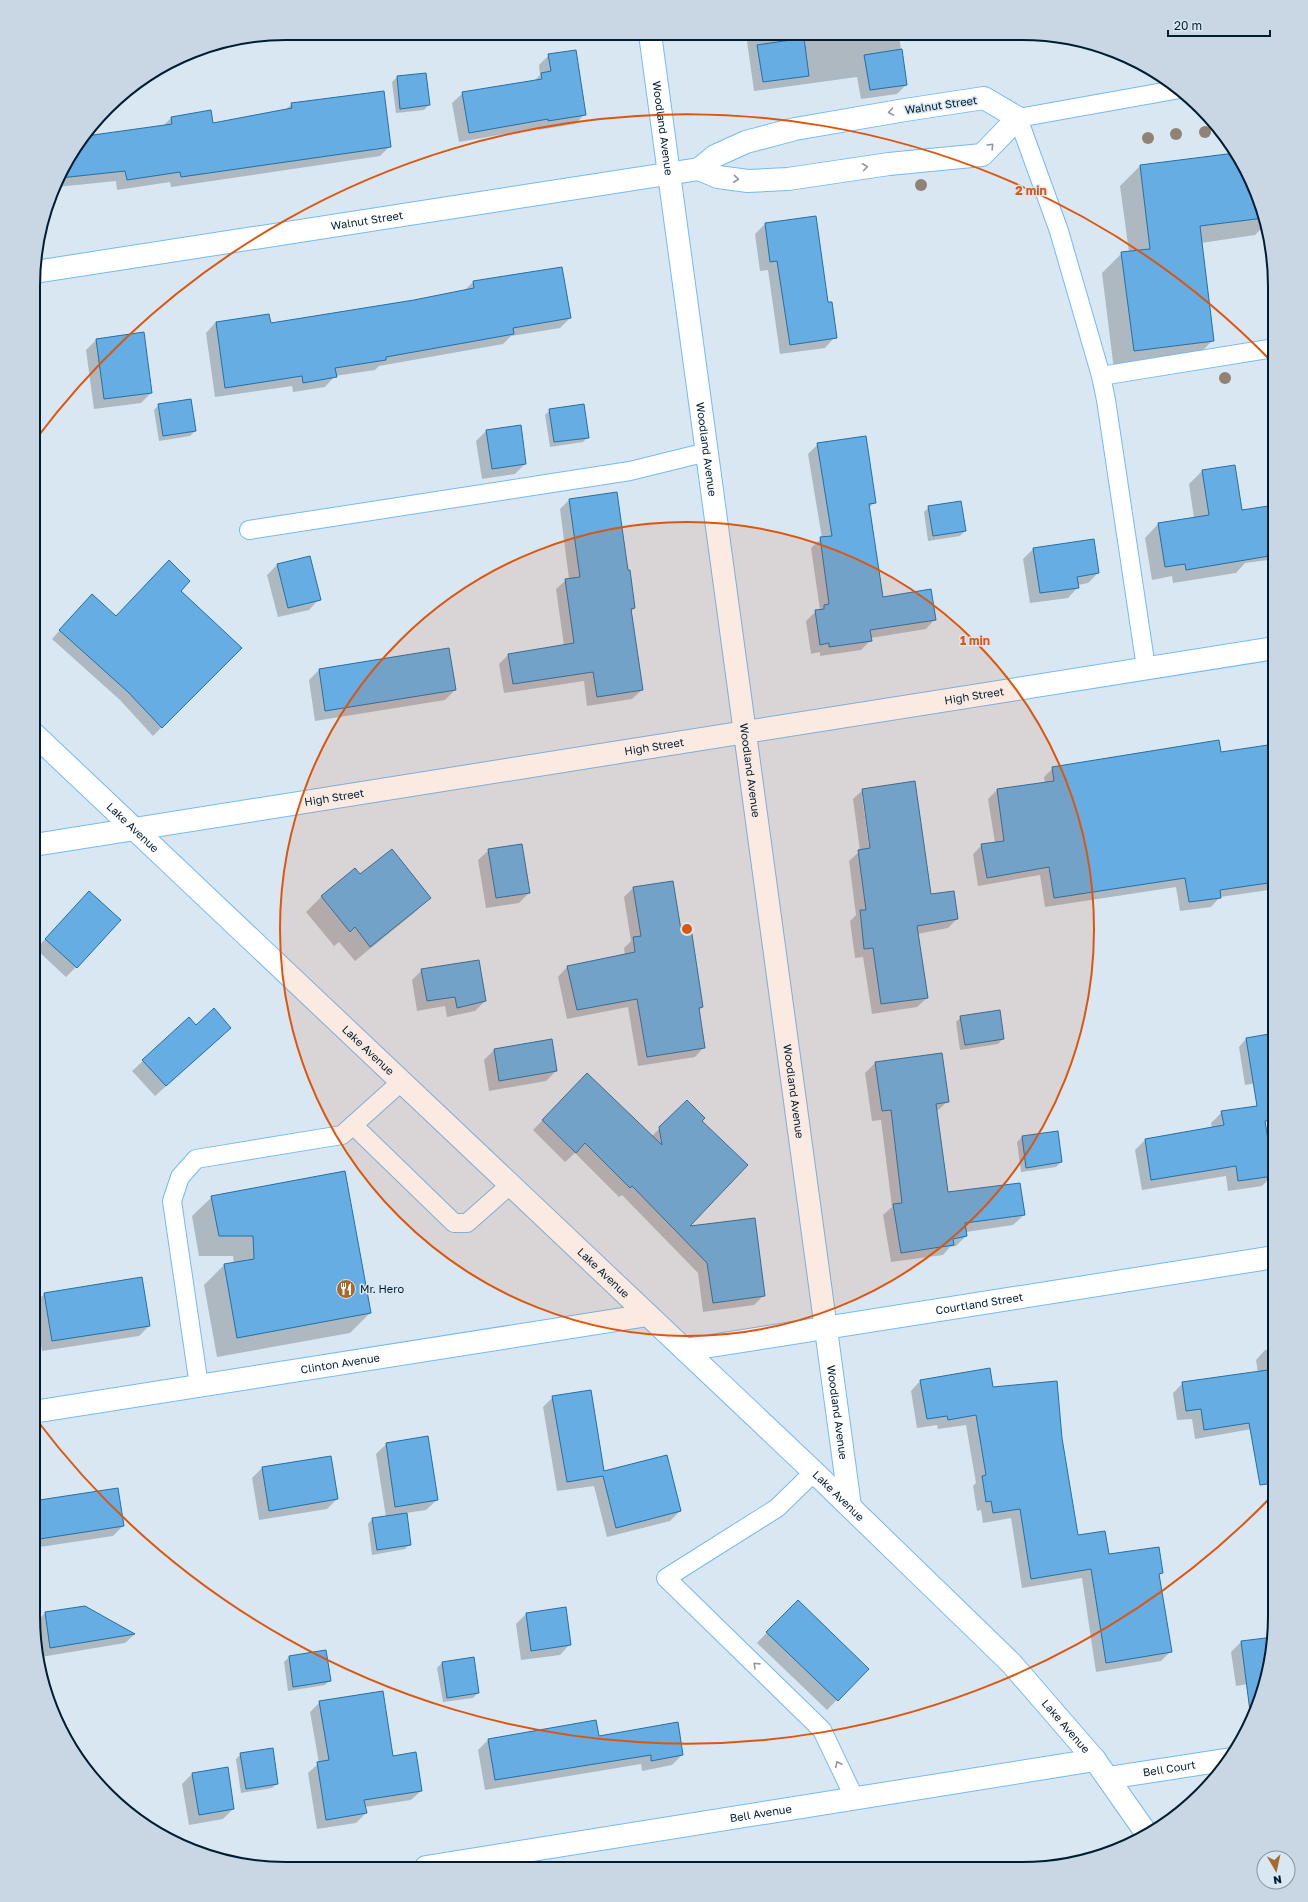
<svg xmlns="http://www.w3.org/2000/svg" width="1308" height="1902" font-family="'Golos Text',sans-serif">
  <rect width="100%" height="100%" fill="#d9e7f2"/>
  <g fill="#0003" fill-rule="evenodd">
    <polygon points="746,34 899,35 906,85 897,94 861,99 857,77 754,91"/>
    <polygon points="549,55 585,114 575,124 538,130 538,128 459,142 452,103 463,93 533,82 540,75 539,65"/>
    <polygon points="397,77 429,105 424,110 396,113 392,82"/>
    <polygon points="292,104 390,146 380,156 171,187 170,182 117,190 116,181 57,187 67,160 85,137 163,126 171,118 212,124 285,110"/>
    <polygon points="1236,154 1249,174 1266,224 1255,235 1201,243 1213,340 1193,360 1114,370 1102,273 1122,253 1129,252 1120,186 1140,166"/>
    <polygon points="765,224 827,303 835,337 825,348 780,354 768,270 760,271 755,234"/>
    <polygon points="473,282 570,318 560,328 511,336 503,344 379,366 375,370 335,376 325,387 293,392 292,386 215,397 206,333 216,322 270,325 414,301 465,290"/>
    <polygon points="143,333 151,393 141,403 94,409 86,350 96,340"/>
    <polygon points="159,405 195,431 190,436 159,441 154,410"/>
    <polygon points="550,410 588,437 583,442 550,447 545,415"/>
    <polygon points="486,431 525,464 515,474 482,479 476,441"/>
    <polygon points="818,444 875,502 869,508 882,598 935,619 926,629 871,638 871,640 861,650 820,656 820,652 811,654 806,621 816,611 820,610 811,548 822,538 808,454"/>
    <polygon points="1234,466 1242,511 1275,506 1275,559 1245,563 1236,573 1173,583 1172,576 1152,580 1145,538 1158,524 1194,518 1189,484 1202,471"/>
    <polygon points="570,499 627,571 634,608 631,612 642,690 632,699 587,706 584,681 504,693 499,664 508,655 564,646 556,589 566,580 569,579 560,509"/>
    <polygon points="929,507 965,531 960,536 928,541 924,512"/>
    <polygon points="1033,549 1098,573 1088,583 1078,585 1078,587 1068,598 1030,603 1023,559"/>
    <polygon points="277,565 319,599 309,610 278,617 267,575"/>
    <polygon points="179,591 240,648 153,736 120,700 52,639 83,604 115,617"/>
    <polygon points="449,649 455,690 445,700 315,721 309,680 319,670"/>
    <polygon points="1275,746 1275,889 1220,897 1211,907 1180,911 1176,887 1045,907 1040,875 978,886 973,854 982,845 995,843 988,799 997,790 1045,783 1044,777 1053,768 1220,753"/>
    <path d="M863 790 930 895 957 919 948 928 917 934 927 998 917 1007 872 1014 863 957 855 958 850 921 856 915 849 861 860 851 853 799ZM862 796H864L872 853H870Z"/>
    <polygon points="489,850 529,893 519,903 486,908 478,860"/>
    <polygon points="360,875 429,898 414,913 355,961 339,942 334,946 306,912 322,896"/>
    <polygon points="633,888 680,931 702,1007 699,1011 704,1047 695,1057 638,1066 628,1007 567,1019 558,977 567,967 625,955 624,948 631,941 624,897"/>
    <polygon points="79,903 76,967 66,977 36,949"/>
    <polygon points="422,970 485,1001 475,1011 447,1017 445,1006 417,1011 412,980"/>
    <polygon points="961,1017 1003,1039 998,1044 960,1050 956,1022"/>
    <polygon points="189,1019 196,1026 220,1038 155,1096 132,1071"/>
    <polygon points="1246,1039 1275,1080 1245,1085 1239,1047"/>
    <polygon points="494,1050 556,1071 546,1081 489,1091 484,1060"/>
    <polygon points="875,1063 947,1102 936,1112 947,1194 1024,1215 1013,1225 966,1232 966,1236 956,1246 950,1247 943,1255 891,1262 883,1215 892,1207 881,1120 872,1121 865,1073"/>
    <polygon points="587,1075 652,1136 687,1101 701,1121 687,1227 764,1295 754,1305 703,1312 698,1273 622,1195 619,1197 575,1153 565,1162 533,1130"/>
    <polygon points="1222,1112 1273,1175 1262,1186 1228,1191 1226,1176 1142,1190 1135,1150 1145,1140 1212,1128 1211,1123"/>
    <polygon points="1057,1132 1061,1162 1056,1167 1021,1172 1017,1142 1022,1137"/>
    <polygon points="212,1197 370,1313 350,1333 217,1357 204,1285 224,1265 234,1264 233,1256 199,1256 192,1216"/>
    <polygon points="44,1294 149,1326 139,1336 42,1351 34,1304"/>
    <polygon points="1275,1344 1275,1425 1195,1439 1192,1419 1177,1420 1173,1393 1183,1383 1258,1373 1256,1360 1265,1350 1273,1349"/>
    <polygon points="920,1381 992,1388 1061,1438 1077,1536 1108,1556 1162,1572 1158,1576 1171,1651 1161,1661 1096,1672 1082,1578 1022,1588 1011,1518 983,1523 981,1510 977,1511 973,1486 976,1483 966,1425 938,1429 937,1425 917,1428 911,1391"/>
    <polygon points="553,1397 604,1472 680,1511 670,1521 607,1537 594,1486 557,1491 543,1407"/>
    <polygon points="386,1444 437,1500 426,1510 406,1513 410,1544 405,1549 372,1555 368,1524 372,1519 386,1517 376,1454"/>
    <polygon points="262,1468 337,1499 327,1509 259,1520 252,1478"/>
    <polygon points="33,1502 123,1526 113,1536 33,1548"/>
    <polygon points="85,1607 134,1635 125,1643 41,1657 36,1622 45,1613"/>
    <polygon points="787,1611 867,1669 827,1710 757,1643"/>
    <polygon points="526,1614 570,1644 560,1655 521,1660 516,1624"/>
    <polygon points="1241,1642 1265,1681 1236,1686 1231,1652"/>
    <polygon points="289,1657 330,1680 325,1685 288,1691 284,1662"/>
    <polygon points="442,1663 478,1693 473,1698 443,1702 437,1668"/>
    <polygon points="320,1702 392,1757 421,1791 411,1800 365,1807 366,1813 356,1823 317,1829 308,1773 319,1763 310,1712"/>
    <polygon points="596,1722 598,1737 682,1755 672,1765 642,1771 641,1764 485,1790 478,1750 488,1740"/>
    <polygon points="241,1754 277,1784 272,1788 241,1793 236,1759"/>
    <polygon points="227,1768 233,1809 223,1819 189,1825 182,1784 192,1774"/>
    <polygon points="96,1771 98,1785 88,1772"/>
  </g>
  <g fill="#65ade3" stroke="#2570a2">
    <polygon points="804,38 809,76 763,82 757,45"/>
    <polygon points="902,49 907,85 870,90 864,55"/>
    <polygon points="576,50 586,115 548,121 548,119 469,133 462,92 542,79 541,73 551,71 548,54"/>
    <polygon points="426,73 430,105 400,109 397,76"/>
    <polygon points="384,91 391,147 181,177 180,172 127,180 125,171 60,178 67,160 86,136 172,124 171,117 211,110 213,123 292,108 291,103"/>
    <polygon points="1235,153 1249,174 1264,218 1200,226 1214,341 1134,351 1121,252 1150,249 1140,165"/>
    <polygon points="816,216 828,302 832,302 837,338 790,345 777,261 770,262 765,223"/>
    <polygon points="562,267 571,318 513,328 514,334 386,357 386,360 335,368 337,377 303,383 302,376 225,388 216,322 269,314 271,323 414,300 474,288 473,281"/>
    <polygon points="144,332 152,393 104,399 96,339"/>
    <polygon points="191,399 196,431 163,436 158,404"/>
    <polygon points="584,404 589,438 554,442 549,409"/>
    <polygon points="521,425 526,464 492,469 486,430"/>
    <polygon points="866,436 876,503 869,504 883,597 931,589 936,620 870,630 872,641 829,647 829,643 820,645 815,610 824,609 824,605 829,604 820,537 832,536 817,443"/>
    <polygon points="1235,465 1242,510 1275,505 1275,555 1186,570 1185,564 1165,567 1158,523 1209,515 1202,470"/>
    <polygon points="617,492 628,570 630,570 635,608 631,609 643,690 597,697 593,672 513,684 508,654 574,643 565,579 580,577 569,499"/>
    <polygon points="961,501 966,531 933,536 928,506"/>
    <polygon points="1094,539 1099,573 1077,577 1079,588 1040,593 1033,548"/>
    <polygon points="310,556 321,600 288,608 277,564"/>
    <polygon points="169,560 190,581 181,591 242,648 162,728 128,692 59,630 92,594 116,616"/>
    <polygon points="449,648 456,690 325,711 319,669"/>
    <polygon points="1219,740 1221,752 1275,744 1275,882 1220,890 1221,898 1189,902 1185,878 1054,898 1049,867 987,878 981,844 1004,841 997,789 1054,781 1052,767"/>
    <polygon points="915,781 931,894 954,891 958,919 917,926 928,998 881,1004 873,948 864,949 860,910 866,910 858,850 870,848 862,789"/>
    <polygon points="522,844 530,893 496,898 488,849"/>
    <polygon points="392,849 431,898 370,947 355,927 350,932 321,896 355,868 360,874"/>
    <polygon points="673,881 681,930 691,928 703,1007 699,1008 705,1048 647,1057 637,999 577,1010 567,966 635,952 633,937 641,936 633,887"/>
    <polygon points="89,891 121,920 77,968 45,939"/>
    <polygon points="479,960 486,1001 457,1008 455,997 427,1001 421,969"/>
    <polygon points="214,1008 231,1028 166,1086 142,1060 189,1017 196,1025"/>
    <polygon points="1000,1010 1004,1039 965,1045 960,1016"/>
    <polygon points="1275,1033 1275,1120 1265,1121 1274,1176 1238,1181 1236,1166 1151,1180 1145,1139 1224,1125 1221,1111 1257,1106 1246,1038"/>
    <polygon points="552,1039 557,1071 499,1081 494,1049"/>
    <polygon points="942,1053 949,1102 936,1104 948,1192 1020,1183 1025,1215 965,1223 967,1236 953,1239 954,1245 901,1253 893,1204 902,1203 891,1110 882,1111 875,1062"/>
    <polygon points="587,1073 662,1145 659,1127 687,1100 705,1118 702,1121 748,1165 690,1226 755,1218 765,1296 713,1303 707,1263 632,1186 630,1188 585,1143 576,1153 542,1120"/>
    <polygon points="1058,1131 1062,1162 1026,1168 1022,1136"/>
    <polygon points="345,1171 371,1313 237,1338 224,1264 254,1259 253,1236 219,1236 211,1196"/>
    <polygon points="142,1277 150,1326 52,1341 44,1293"/>
    <polygon points="990,1368 993,1387 1057,1381 1062,1438 1078,1535 1105,1531 1109,1554 1159,1547 1163,1573 1159,1574 1172,1652 1106,1663 1091,1569 1031,1579 1020,1509 993,1513 991,1501 986,1502 982,1476 986,1475 976,1415 948,1420 947,1416 927,1419 920,1380"/>
    <polygon points="1275,1369 1274,1483 1260,1485 1249,1423 1204,1430 1201,1409 1186,1411 1182,1382"/>
    <polygon points="591,1390 604,1471 667,1455 681,1511 616,1528 603,1476 567,1482 552,1396"/>
    <polygon points="428,1436 438,1500 395,1507 386,1443"/>
    <polygon points="331,1456 338,1499 269,1511 262,1467"/>
    <polygon points="118,1488 124,1526 33,1540 33,1501"/>
    <polygon points="407,1513 411,1545 377,1550 372,1518"/>
    <polygon points="798,1600 869,1669 838,1701 766,1632"/>
    <polygon points="85,1606 135,1634 50,1648 45,1612"/>
    <polygon points="566,1607 571,1645 531,1651 526,1613"/>
    <polygon points="1274,1637 1262,1698 1251,1719 1241,1641"/>
    <polygon points="326,1650 331,1681 293,1687 289,1656"/>
    <polygon points="474,1657 479,1693 447,1698 442,1662"/>
    <polygon points="383,1691 393,1756 416,1752 422,1791 364,1800 367,1813 326,1820 317,1762 329,1760 319,1701"/>
    <polygon points="596,1720 599,1736 678,1722 683,1755 651,1761 651,1755 495,1780 488,1739"/>
    <polygon points="273,1748 278,1784 246,1789 240,1753"/>
    <polygon points="228,1767 234,1809 199,1815 192,1773"/>
  </g>
  <g fill="none" stroke-linecap="round" stroke-linejoin="round">
    <g stroke="#73bbf1" stroke-width="20">
      <g id="lane">
        <polyline points="1101,376 1275,348"/>
        <polyline points="249,530 630,471 707,452"/>
        <polyline points="1146,668 1106,400 1101,376 1059,231 1018,118 1180,89"/>
        <polyline points="353,1125 454,1223 467,1223 510,1185"/>
        <polyline points="199,1386 172,1201 180,1177 196,1159 342,1135 401,1082"/>
        <polyline points="814,1472 777,1508 666,1578 822,1730 855,1799"/>
      </g>
    </g>
    <g stroke="#73bbf1" stroke-width="24">
      <g id="street">
        <path id="s1" d="M650 34 850 1506"/>
        <path id="s2" d="M35 272 699 169 718 177 748 181 788 179 889 164 982 155 1018 118 984 98 905 110 795 129 746 142 715 156 699 169"/>
        <path id="s3" d="M34 845 1275 648"/>
        <path id="s4" d="M685 1350 1275 1257"/>
        <path id="s5" d="M33 1412 648 1315"/>
        <path id="s6" d="M1108 1778 1231 1759"/>
        <path id="s7" d="M426 1867 1095 1760"/>
      </g>
    </g>
    <g stroke="#73bbf1" stroke-width="24">
      <g id="secondary">
        <path id="s8" d="M34 734 814 1472 1011 1663 1095 1760 1147 1834"/>
      </g>
    </g>
    <use href="#lane" stroke="#fff" stroke-width="18"/>
    <use href="#street" stroke="#fff" stroke-width="22"/>
    <use href="#secondary" stroke="#fff" stroke-width="22"/>
  </g>
  <g fill="#918374">
    <circle cx="1205" cy="132" r="6"/>
    <circle cx="1176" cy="134" r="6"/>
    <circle cx="1148" cy="138" r="6"/>
    <circle cx="921" cy="185" r="6"/>
    <circle cx="1225" cy="378" r="6"/>
  </g>
  <defs><path id="oneway-chevron" d="M-2-3.5L2.5 0L-2 3.5" fill="none" stroke-width="1.6" stroke-linecap="round" stroke-linejoin="round"/></defs>
  <g stroke="#8c99a2">
    <use href="#oneway-chevron" transform="translate(891 112) rotate(170)"/>
    <use href="#oneway-chevron" transform="translate(991 146) rotate(-46)"/>
    <use href="#oneway-chevron" transform="translate(865 167) rotate(-8)"/>
    <use href="#oneway-chevron" transform="translate(736 179) rotate(6)"/>
    <use href="#oneway-chevron" transform="translate(756 1665) rotate(-136)"/>
    <use href="#oneway-chevron" transform="translate(838 1764) rotate(-116)"/>
  </g>
  <circle cx="687" cy="929" r="407" fill="#dc560e" fill-opacity=".12"/>
  <g fill="none" stroke="#dc560e" stroke-width="2">
    <circle cx="687" cy="929" r="407"/>
    <path d="M1273 1495A815 815 0 0 1 36 1419M36 439A815 815 0 0 1 1273 363"/>
  </g>
  <defs>
    <g id="restaurant-disc" transform="scale(1)"><circle r="9.5" fill="#a76a2e" stroke="#d9e7f2"/><path d="M-5-6h1v4h1v-4h1v4h1v-4h1v5L-1.5 .5V6h-2V.5L-5-1ZM5-6V6H3V1.5H1.5Q1.5-4 5-6Z" fill="#fff"/></g>
  </defs>
  <g fill-rule="evenodd">
    <use href="#restaurant-disc" x="346" y="1289"/>
  </g>
  <g text-anchor="middle" stroke-width="3" stroke-linejoin="round" paint-order="stroke">
    <g font-size="11" fill="#001d31" stroke="#d9e7f2">
      <text transform="translate(941 105) rotate(-8)" y="4">Walnut Street</text>
      <text dy="4" stroke="none"><textPath href="#s1" startOffset="95">Woodland Avenue</textPath></text>
      <text dy="4" stroke="none"><textPath href="#s2" startOffset="336">Walnut Street</textPath></text>
      <text dy="4" stroke="none"><textPath href="#s1" startOffset="419">Woodland Avenue</textPath></text>
      <text dy="4" stroke="none"><textPath href="#s3" startOffset="952">High Street</textPath></text>
      <text dy="4" stroke="none"><textPath href="#s3" startOffset="628">High Street</textPath></text>
      <text dy="4" stroke="none"><textPath href="#s1" startOffset="743">Woodland Avenue</textPath></text>
      <text dy="4" stroke="none"><textPath href="#s3" startOffset="304">High Street</textPath></text>
      <text dy="4" stroke="none"><textPath href="#s8" startOffset="136">Lake Avenue</textPath></text>
      <text dy="4" stroke="none"><textPath href="#s8" startOffset="460">Lake Avenue</textPath></text>
      <text dy="4" stroke="none"><textPath href="#s1" startOffset="1067">Woodland Avenue</textPath></text>
      <text dy="4" stroke="none"><textPath href="#s8" startOffset="784">Lake Avenue</textPath></text>
      <text dy="4" stroke="none"><textPath href="#s4" startOffset="298">Courtland Street</textPath></text>
      <text dy="4" stroke="none"><textPath href="#s5" startOffset="311">Clinton Avenue</textPath></text>
      <text dy="4" stroke="none"><textPath href="#s1" startOffset="1391">Woodland Avenue</textPath></text>
      <text dy="4" stroke="none"><textPath href="#s8" startOffset="1108">Lake Avenue</textPath></text>
      <text dy="4" stroke="none"><textPath href="#s8" startOffset="1432">Lake Avenue</textPath></text>
      <text dy="4" stroke="none"><textPath href="#s6" startOffset="62">Bell Court</textPath></text>
      <text dy="4" stroke="none"><textPath href="#s7" startOffset="339">Bell Avenue</textPath></text>
    </g>
    <g font-size="11" fill="#001d31" stroke="#d9e7f2" text-anchor="start">
      <text x="360" y="1293">Mr. Hero</text>
    </g>
  </g>
  <path d="M0 0H1308V1902H0ZM286 40H1022A246 246 0 0 1 1268 286V1616A246 246 0 0 1 1022 1862H286A246 246 0 0 1 40 1616V286A246 246 0 0 1 286 40Z" fill="#c8d7e3" fill-rule="evenodd"/>
  <path fill="none" stroke="#001d31" stroke-width="2" d="M286 40H1022A246 246 0 0 1 1268 286V1616A246 246 0 0 1 1022 1862H286A246 246 0 0 1 40 1616V286A246 246 0 0 1 286 40Z"/>
  <circle cx="687" cy="929" r="6" fill="#dc560e" stroke="#d9e7f2" stroke-width="2"/>
  <g font-size="12" text-anchor="middle" font-weight="bold" fill="#dc560e" stroke="#d9e7f2" stroke-width="3" stroke-linejoin="round" paint-order="stroke">
    <text x="1031" y="195">2 min</text>
    <text x="975" y="645">1 min</text>
  </g>
  <g transform="translate(1276 1870) rotate(171)"><circle r="19" fill="#d9e7f2" stroke="#8296a5"/>
  <path d="M0-3L7 15L0 10L-7 15Z" fill="#a76a2e"/>
  <text y="-6" font-size="11" font-weight="bold" text-anchor="middle" fill="#001d31">N</text>
  </g>
  <path d="M1168 30v6h102v-6" fill="none" stroke="#001d31" stroke-width="2"/>
  <text x="1174" y="30" font-size="12" fill="#001d31" stroke="#d9e7f2" stroke-width="3" paint-order="stroke">20 m</text>
</svg>
